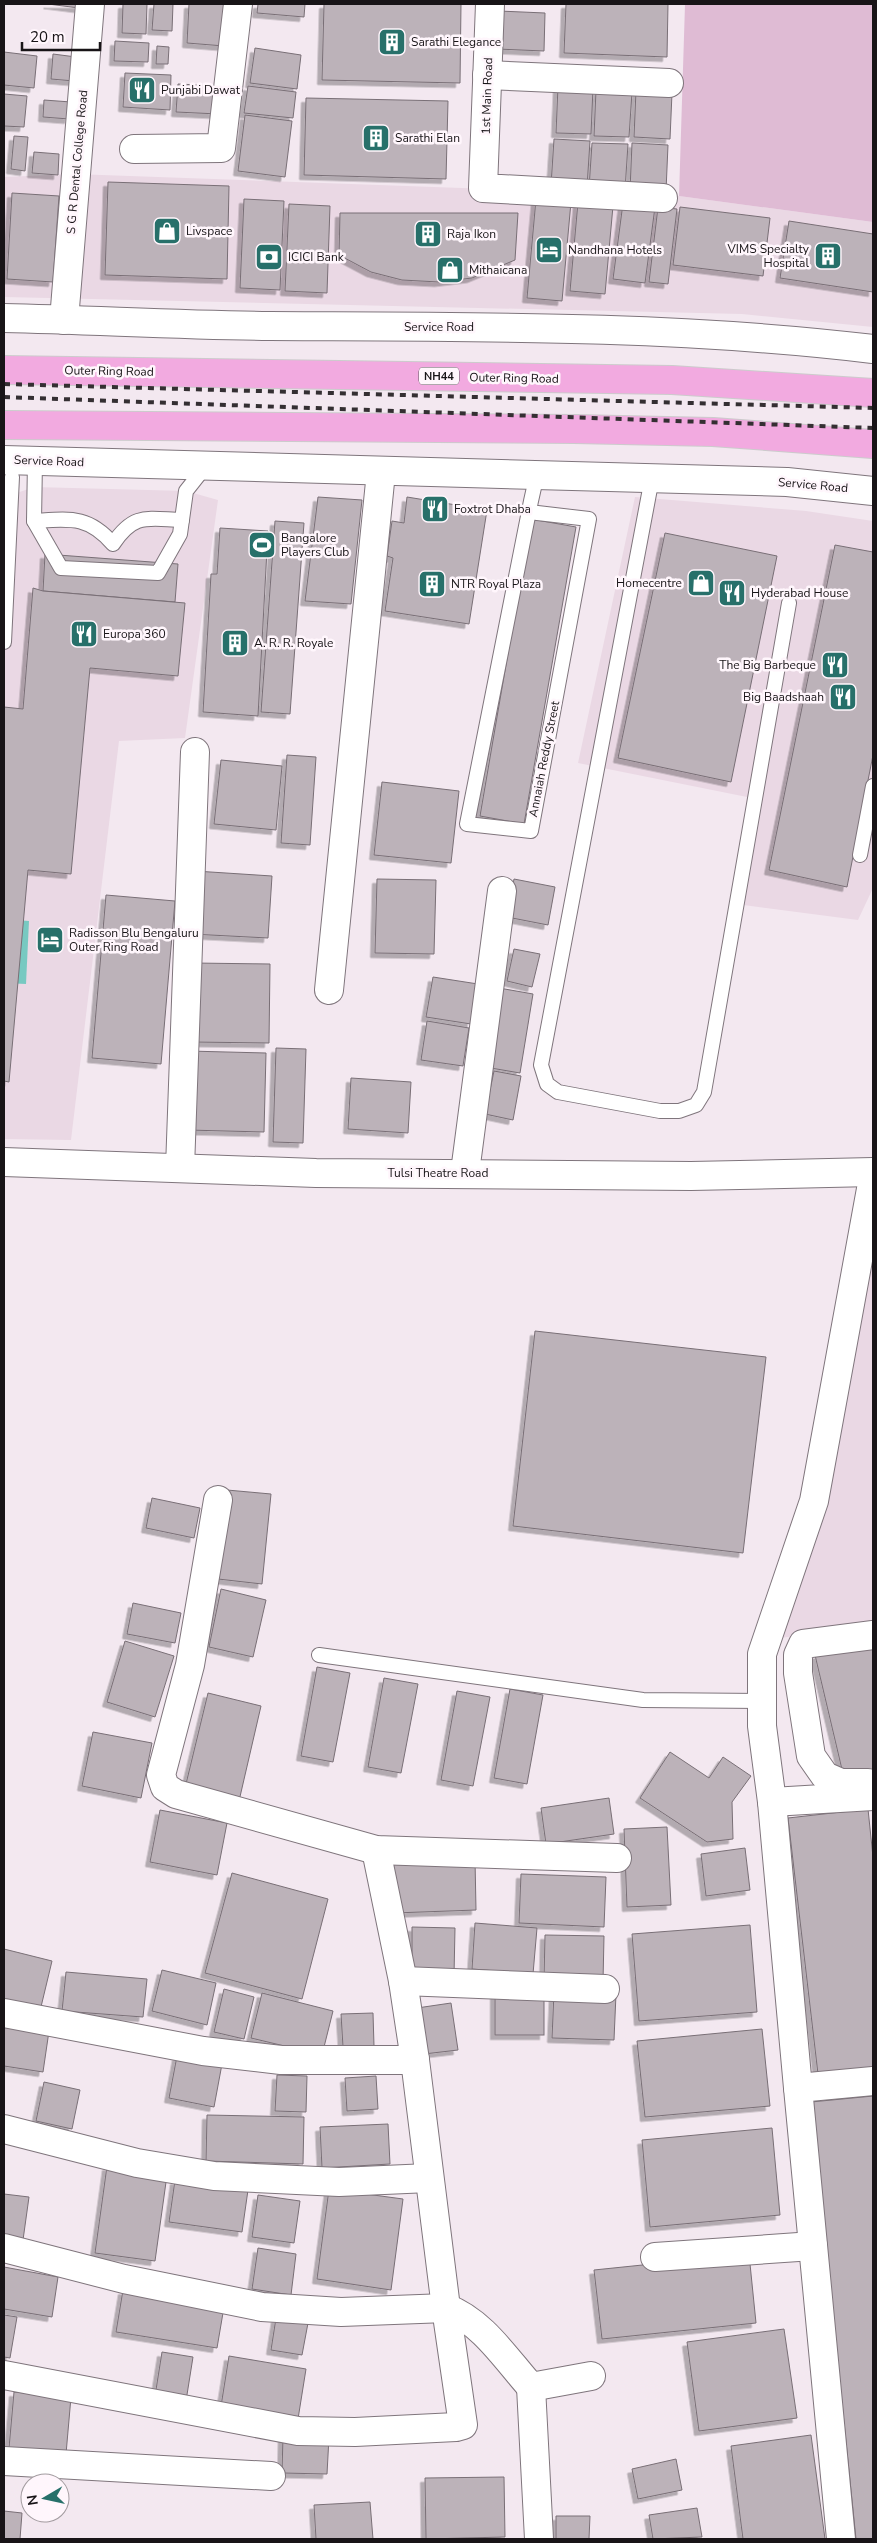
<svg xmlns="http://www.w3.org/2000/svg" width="877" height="2543" font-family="'Nunito Sans',sans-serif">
  <defs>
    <filter id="shadow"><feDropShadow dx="-4.5" dy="4.5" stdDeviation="0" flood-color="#0004"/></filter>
  </defs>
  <rect width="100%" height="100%" fill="#f3e8f0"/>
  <g fill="#ead8e4">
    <polygon points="74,174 679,196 873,222 873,327 742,314 4,297 4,177"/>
    <polygon points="34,487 186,491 218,500 185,738 119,741 71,1140 4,1139 4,491 11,495"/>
    <polygon points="635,497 806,511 873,521 873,888 858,920 736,904 747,797 578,763"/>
    <polygon points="873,1257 873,1627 771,1639"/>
  </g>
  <polygon fill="#dfbbd4" points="685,4 873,4 873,222 679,196"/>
  <polygon fill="#77c9c1" points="4,919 29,921 26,984 4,983"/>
  <g fill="#bcb2b9" stroke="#796f76" filter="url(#shadow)">
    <polygon points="48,4 79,4 79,8"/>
    <polygon points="123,4 147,4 146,34 122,33"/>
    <polygon points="154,4 173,4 172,31 152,30"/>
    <polygon points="189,4 227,4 224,46 187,43"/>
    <polygon points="258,4 305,4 304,17 257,13"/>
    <polygon points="324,4 461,4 460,83 322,80"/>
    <polygon points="566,4 668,4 667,57 564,53"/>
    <polygon points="499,11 545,13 544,51 497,49"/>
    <polygon points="115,41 149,43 148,62 114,61"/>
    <polygon points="157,46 169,47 168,64 156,64"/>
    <polygon points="255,48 301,55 297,89 250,83"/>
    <polygon points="4,52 37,56 34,88 4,85"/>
    <polygon points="53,54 76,57 74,81 51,79"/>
    <polygon points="125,73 171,75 170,110 123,107"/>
    <polygon points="178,84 219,86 218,114 176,112"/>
    <polygon points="248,86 296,92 293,118 244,113"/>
    <polygon points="558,86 593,88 591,134 556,133"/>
    <polygon points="596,90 632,92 629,137 594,136"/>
    <polygon points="636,90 672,93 670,139 634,137"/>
    <polygon points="4,94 27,96 24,127 4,126"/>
    <polygon points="306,98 448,101 446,179 304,175"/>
    <polygon points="44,100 71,102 69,119 43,117"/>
    <polygon points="245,115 292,121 285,177 238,171"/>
    <polygon points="14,136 28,137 25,171 11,169"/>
    <polygon points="554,139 590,141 587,187 551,185"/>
    <polygon points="592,143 628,144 625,190 589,188"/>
    <polygon points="632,143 668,145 666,191 630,190"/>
    <polygon points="34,152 59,154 58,175 32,173"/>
    <polygon points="108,182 229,186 227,279 105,275"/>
    <polygon points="12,193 59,196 53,282 7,279"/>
    <polygon points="244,199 284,201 280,290 240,288"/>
    <polygon points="536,199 571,202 562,301 527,298"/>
    <polygon points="578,202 613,206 605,294 570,291"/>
    <polygon points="623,203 655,207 645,283 613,279"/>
    <polygon points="289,204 330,206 327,293 285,291"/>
    <polygon points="658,207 677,209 668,284 649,282"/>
    <polygon points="680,207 770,218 763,276 673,265"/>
    <polygon points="340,213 518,213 515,260 472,278 439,282 402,280 371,272 339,255"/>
    <polygon points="789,221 873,234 873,292 780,278"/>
    <polygon points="318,497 362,500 351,604 305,601"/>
    <polygon points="407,497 487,510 469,624 385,611 393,558 387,556 392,521 404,523"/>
    <polygon points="531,519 576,527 524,824 480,816"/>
    <polygon points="275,521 304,523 290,714 261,712"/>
    <polygon points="220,528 268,531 258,716 203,712 211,574 217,574"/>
    <polygon points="665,533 777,556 731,782 618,758"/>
    <polygon points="835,545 873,552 873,755 847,887 769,870"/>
    <polygon points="45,554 178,564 175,602 43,591"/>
    <polygon points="33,588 43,591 185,603 178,676 90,668 71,874 28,870 9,1082 4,1081 4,707 23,709"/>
    <polygon points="287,755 316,757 310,845 281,843"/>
    <polygon points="221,760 282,766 276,830 214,824"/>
    <polygon points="382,782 459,791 451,863 374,855"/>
    <polygon points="195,871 272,876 268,938 191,934"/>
    <polygon points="377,879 436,880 434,954 375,953"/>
    <polygon points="514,879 555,887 548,925 507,917"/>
    <polygon points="106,895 175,901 161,1064 92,1058"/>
    <polygon points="514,949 540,954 532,987 507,981"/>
    <polygon points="193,963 270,964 269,1043 191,1042"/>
    <polygon points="433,977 478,984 471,1024 426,1017"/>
    <polygon points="499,988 533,994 520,1073 485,1067"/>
    <polygon points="427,1021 469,1028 463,1066 421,1060"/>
    <polygon points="276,1048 306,1049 303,1143 273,1142"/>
    <polygon points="188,1051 266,1053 264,1132 187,1130"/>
    <polygon points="494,1071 521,1076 513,1120 485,1114"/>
    <polygon points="351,1078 411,1082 408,1133 348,1129"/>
    <polygon points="535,1331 766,1357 743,1553 513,1526"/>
    <polygon points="227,1490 271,1494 262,1584 218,1579"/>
    <polygon points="152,1498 200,1508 194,1538 146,1528"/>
    <polygon points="221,1589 266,1600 253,1657 209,1647"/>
    <polygon points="133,1603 181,1613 175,1643 127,1634"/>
    <polygon points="125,1641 174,1656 155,1717 107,1702"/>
    <polygon points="873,1647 873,1778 844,1778 815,1655"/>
    <polygon points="317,1667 350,1673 333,1762 301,1756"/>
    <polygon points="384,1678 418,1684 401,1773 368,1767"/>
    <polygon points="510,1689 543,1695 527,1784 494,1778"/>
    <polygon points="457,1691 490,1697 473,1786 441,1780"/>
    <polygon points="208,1693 261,1706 239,1801 185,1788"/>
    <polygon points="93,1732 152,1743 141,1798 82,1786"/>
    <polygon points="670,1752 709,1778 723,1757 751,1776 732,1802 733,1839 707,1842 640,1798"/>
    <polygon points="609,1798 614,1834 546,1844 541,1808"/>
    <polygon points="868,1809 873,1857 873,2067 818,2074 788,1818"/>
    <polygon points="160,1810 227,1823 217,1875 150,1862"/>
    <polygon points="667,1827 671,1905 627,1907 624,1829"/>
    <polygon points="745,1848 750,1890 706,1896 701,1854"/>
    <polygon points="475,1859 476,1910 394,1913 392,1862"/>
    <polygon points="232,1873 328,1899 302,1999 205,1973"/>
    <polygon points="521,1874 606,1877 604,1927 519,1923"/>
    <polygon points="475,1923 537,1928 533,1974 472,1969"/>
    <polygon points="750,1925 757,2012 639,2021 632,1934"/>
    <polygon points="412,1927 455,1928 454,1976 412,1975"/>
    <polygon points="545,1935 604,1936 603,1982 544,1980"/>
    <polygon points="4,1949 52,1961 40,2011 4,2002"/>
    <polygon points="162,1970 216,1983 207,2025 152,2011"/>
    <polygon points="66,1972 147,1979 143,2017 62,2011"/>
    <polygon points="224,1989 254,1997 244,2039 214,2032"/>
    <polygon points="554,1992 616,1994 614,2040 552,2038"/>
    <polygon points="262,1993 333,2011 322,2055 251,2038"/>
    <rect x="495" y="1994" width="49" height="41"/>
    <polygon points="451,2003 458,2050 424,2054 417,2008"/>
    <polygon points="373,2013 374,2046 343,2047 341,2014"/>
    <polygon points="4,2024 49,2031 43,2072 4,2066"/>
    <polygon points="762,2029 770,2106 645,2117 637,2041"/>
    <polygon points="177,2056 222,2064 214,2107 169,2098"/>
    <polygon points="277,2075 307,2076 306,2112 275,2111"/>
    <polygon points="376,2076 378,2109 347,2111 345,2078"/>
    <polygon points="44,2082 80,2090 72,2129 36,2121"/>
    <polygon points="873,2096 873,2539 856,2539 811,2102"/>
    <polygon points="207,2115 304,2117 303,2164 206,2161"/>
    <polygon points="388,2124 390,2164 322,2168 320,2127"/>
    <polygon points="772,2128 780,2215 650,2227 642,2140"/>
    <polygon points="107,2166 167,2175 155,2261 95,2253"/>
    <polygon points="175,2180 248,2190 242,2232 169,2222"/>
    <polygon points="329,2189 403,2199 391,2290 317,2279"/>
    <polygon points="4,2194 29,2197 23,2240 4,2237"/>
    <polygon points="258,2195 300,2201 294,2243 252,2237"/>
    <polygon points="258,2248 296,2254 291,2295 252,2289"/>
    <polygon points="749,2254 756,2323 602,2339 594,2270"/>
    <polygon points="4,2267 58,2277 52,2317 4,2309"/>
    <polygon points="123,2290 224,2307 217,2348 116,2332"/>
    <polygon points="4,2315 17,2317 10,2358 4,2357"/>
    <polygon points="276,2318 308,2323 302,2355 271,2350"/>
    <polygon points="784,2329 797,2418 699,2431 687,2342"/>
    <polygon points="162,2352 193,2357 186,2401 155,2396"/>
    <polygon points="229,2356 306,2369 298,2419 221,2406"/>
    <polygon points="14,2392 71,2397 66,2454 9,2448"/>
    <polygon points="283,2435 329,2437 327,2474 282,2473"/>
    <polygon points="811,2435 825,2539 743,2539 731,2446"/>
    <polygon points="676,2459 682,2490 638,2499 632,2469"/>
    <polygon points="504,2477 505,2537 426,2539 425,2478"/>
    <polygon points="370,2502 373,2539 316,2539 314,2505"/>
    <polygon points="697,2508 702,2537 653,2539 649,2515"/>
    <polygon points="4,2511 22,2513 20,2539 4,2539"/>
    <polygon points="556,2516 590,2516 589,2539 556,2539"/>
  </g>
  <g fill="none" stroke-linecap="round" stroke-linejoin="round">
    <g stroke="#7f757c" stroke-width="16">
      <g id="service">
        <polyline points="35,461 34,521 61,568 158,573 180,534 186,491 205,467"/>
        <polyline points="652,478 541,1065 547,1084 558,1092 660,1111 679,1111 696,1105 704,1092 789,603"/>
        <polyline points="529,512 589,519 531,831 467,824 531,501 537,474"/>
        <path d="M34 521C69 519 88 515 113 544 134 512 148 519 182 520"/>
        <polyline points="4,642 12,477"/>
        <polyline points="860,855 873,786"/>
        <polyline points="319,1655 643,1700 762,1701"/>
      </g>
    </g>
    <g stroke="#7f757c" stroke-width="30">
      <g id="minor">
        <polyline points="490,4 483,188 663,198"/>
        <polyline points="487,75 669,83"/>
        <polyline points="134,149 221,148 238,4"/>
        <polyline points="329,990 381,472"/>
        <polyline points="180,1168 195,752"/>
        <polyline points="465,1172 502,891"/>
        <polyline points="873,1178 814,1501 762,1654 762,1726 772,1802 873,1796"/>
        <polyline points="218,1500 190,1665 161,1775 165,1787 176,1794 376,1850 617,1858"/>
        <polyline points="868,1783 841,1783 825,1776 811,1756 798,1673 798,1655 803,1644 873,1635"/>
        <polyline points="772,1802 798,2088"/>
        <polyline points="403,1981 605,1989"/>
        <polyline points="4,2013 203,2051 281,2060 415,2060"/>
        <polyline points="4,2129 137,2163 214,2176 339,2182 429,2178"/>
        <path d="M4 2248 124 2279 262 2307 341 2312 446 2308C482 2321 506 2359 531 2387L591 2376"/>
        <polyline points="655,2257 813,2246"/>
        <polyline points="4,2375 298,2431 355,2432 456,2427 463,2425 446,2308 415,2060 403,1981 376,1850"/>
        <polyline points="531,2387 539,2539"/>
        <polyline points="4,2461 271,2476"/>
        <polyline points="841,2539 798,2088 873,2081"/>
      </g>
    </g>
    <g stroke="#7f757c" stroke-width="30">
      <g id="tertiary">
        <path d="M4 318C93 320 182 325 270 326 471 327 674 325 873 349"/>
        <polyline points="64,320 90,4"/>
        <polyline points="4,460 787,482 873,491"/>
        <polyline points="4,1162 316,1173 691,1176 873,1172"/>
      </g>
    </g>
    <g stroke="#cccbcc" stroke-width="30">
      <g id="trunk">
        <polyline points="4,370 672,380 873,393"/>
        <polyline points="4,425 574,429 713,432 873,444"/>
      </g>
    </g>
    <use href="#service" stroke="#fff" stroke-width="14"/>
    <use href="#minor" stroke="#fff" stroke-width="28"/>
    <use href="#tertiary" stroke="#fff" stroke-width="28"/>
    <use href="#trunk" stroke="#f2aae0" stroke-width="28"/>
    <g stroke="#342f32" stroke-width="4" stroke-dasharray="6 6" stroke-linecap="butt">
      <polyline points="4,384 873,408"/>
      <polyline points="4,397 873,428"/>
    </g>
  </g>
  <defs>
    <g id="building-square" transform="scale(1.4375)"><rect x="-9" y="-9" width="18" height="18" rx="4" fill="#27706a" stroke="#fff6fc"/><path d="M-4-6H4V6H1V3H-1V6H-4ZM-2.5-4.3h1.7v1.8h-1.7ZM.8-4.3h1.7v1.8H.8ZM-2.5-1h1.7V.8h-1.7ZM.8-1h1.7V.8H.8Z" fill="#fff"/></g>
    <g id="restaurant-square" transform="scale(1.4375)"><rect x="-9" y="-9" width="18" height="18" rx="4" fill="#27706a" stroke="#fff6fc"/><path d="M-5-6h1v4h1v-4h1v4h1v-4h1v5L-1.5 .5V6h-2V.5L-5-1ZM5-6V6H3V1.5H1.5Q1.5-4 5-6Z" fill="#fff"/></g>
    <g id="shop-square" transform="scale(1.4375)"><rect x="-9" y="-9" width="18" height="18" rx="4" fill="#27706a" stroke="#fff6fc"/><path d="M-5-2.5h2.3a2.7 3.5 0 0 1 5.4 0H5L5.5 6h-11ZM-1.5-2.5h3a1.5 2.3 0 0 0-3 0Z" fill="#fff"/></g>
    <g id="hotel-square" transform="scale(1.4375)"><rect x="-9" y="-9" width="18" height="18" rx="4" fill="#27706a" stroke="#fff6fc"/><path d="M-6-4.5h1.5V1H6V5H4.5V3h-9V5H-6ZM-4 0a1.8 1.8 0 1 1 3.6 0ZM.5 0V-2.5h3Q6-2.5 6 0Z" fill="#fff"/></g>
    <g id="bank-square" transform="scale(1.4375)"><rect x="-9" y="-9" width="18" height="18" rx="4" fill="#27706a" stroke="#fff6fc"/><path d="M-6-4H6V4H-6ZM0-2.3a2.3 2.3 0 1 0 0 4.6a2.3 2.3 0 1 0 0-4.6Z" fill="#fff"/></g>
    <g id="stadium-square" transform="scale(1.4375)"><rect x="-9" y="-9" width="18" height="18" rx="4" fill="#27706a" stroke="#fff6fc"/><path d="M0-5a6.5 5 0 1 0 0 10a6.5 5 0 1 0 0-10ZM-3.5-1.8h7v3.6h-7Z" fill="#fff"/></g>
  </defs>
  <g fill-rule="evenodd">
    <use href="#building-square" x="392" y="42"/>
    <use href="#restaurant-square" x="142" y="90"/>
    <use href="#building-square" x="376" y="138"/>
    <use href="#shop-square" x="167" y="231"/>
    <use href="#building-square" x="428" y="234"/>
    <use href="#hotel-square" x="549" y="250"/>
    <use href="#building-square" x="828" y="256"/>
    <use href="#bank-square" x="269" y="257"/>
    <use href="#shop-square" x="450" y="270"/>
    <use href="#restaurant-square" x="435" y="509"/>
    <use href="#stadium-square" x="262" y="545"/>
    <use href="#shop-square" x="701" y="583"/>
    <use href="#building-square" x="432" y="584"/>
    <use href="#restaurant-square" x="732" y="593"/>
    <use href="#restaurant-square" x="84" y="634"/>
    <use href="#building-square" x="235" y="643"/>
    <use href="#restaurant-square" x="835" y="665"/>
    <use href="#restaurant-square" x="843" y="697"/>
    <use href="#hotel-square" x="50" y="940"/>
  </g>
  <g text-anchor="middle" stroke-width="5" stroke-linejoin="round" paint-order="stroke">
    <rect fill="#fff6fc" stroke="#5d585c" stroke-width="1" x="419" y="367.5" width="40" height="17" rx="4"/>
    <g font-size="11" font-weight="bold" fill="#181417">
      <text x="439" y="380">NH44</text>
    </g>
    <g font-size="12" fill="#181417" stroke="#fff6fc" text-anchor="start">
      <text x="411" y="46">Sarathi Elegance</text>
      <text x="161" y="94">Punjabi Dawat</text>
      <text x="395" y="142">Sarathi Elan</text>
      <text x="186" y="235">Livspace</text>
      <text x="447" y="238">Raja Ikon</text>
      <text x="809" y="253" text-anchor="end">VIMS Specialty<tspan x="809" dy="14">Hospital</tspan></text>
      <text x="568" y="254">Nandhana Hotels</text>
      <text x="288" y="261">ICICI Bank</text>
      <text x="469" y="274">Mithaicana</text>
      <text x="454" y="513">Foxtrot Dhaba</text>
      <text x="281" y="542">Bangalore<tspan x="281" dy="14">Players Club</tspan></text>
      <text x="682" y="587" text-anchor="end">Homecentre</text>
      <text x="451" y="588">NTR Royal Plaza</text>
      <text x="751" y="597">Hyderabad House</text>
      <text x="103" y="638">Europa 360</text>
      <text x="254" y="647">A. R. R. Royale</text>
      <text x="816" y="669" text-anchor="end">The Big Barbeque</text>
      <text x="824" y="701" text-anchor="end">Big Baadshaah</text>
      <text x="69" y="937">Radisson Blu Bengaluru<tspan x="69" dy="14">Outer Ring Road</tspan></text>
    </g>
    <g font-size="12" fill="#181417" stroke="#fff6fc">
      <text transform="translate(487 96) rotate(-88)" y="4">1st Main Road</text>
      <text transform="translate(77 162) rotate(-85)" y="4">S G R Dental College Road</text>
      <text x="439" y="331">Service Road</text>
      <text transform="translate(109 371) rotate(1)" y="4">Outer Ring Road</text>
      <text transform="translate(514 378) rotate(1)" y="4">Outer Ring Road</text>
      <text transform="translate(49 461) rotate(2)" y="4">Service Road</text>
      <text transform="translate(813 485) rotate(5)" y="4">Service Road</text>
      <text transform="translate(544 759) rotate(-79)" y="4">Annaiah Reddy Street</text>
      <text x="438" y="1177">Tulsi Theatre Road</text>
    </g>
  </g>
  <rect width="877" height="2543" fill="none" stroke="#181417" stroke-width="10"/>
  <g transform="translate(45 2498) rotate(261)"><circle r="24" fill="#fff6fc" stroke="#a39ca0"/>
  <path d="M0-4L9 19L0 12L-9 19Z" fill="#27706a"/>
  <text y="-8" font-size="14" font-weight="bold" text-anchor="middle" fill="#181417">N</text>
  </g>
  <path d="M22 42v8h78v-8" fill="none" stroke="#181417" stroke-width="2.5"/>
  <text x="30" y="42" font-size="15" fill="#181417" stroke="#fff6fc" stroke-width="4" paint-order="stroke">20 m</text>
</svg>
